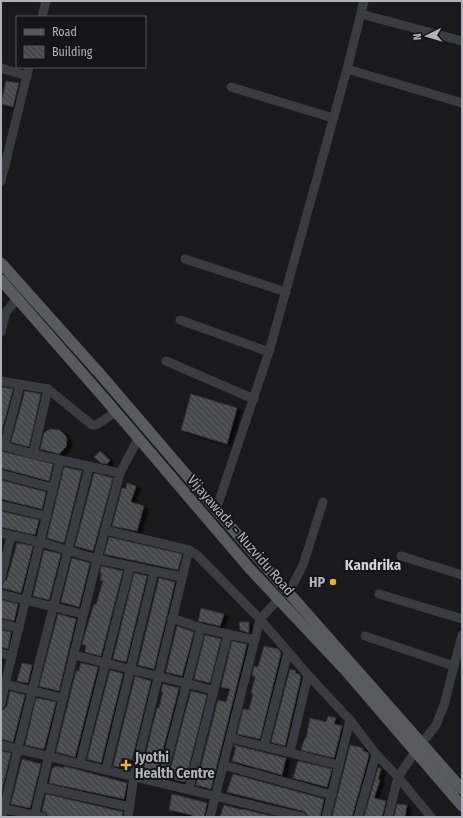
<svg xmlns="http://www.w3.org/2000/svg" width="463" height="818" font-family="'Fira Sans Condensed',sans-serif">
  <defs>
    <pattern id="building-back-hatch" width="6" height="6" patternUnits="userSpaceOnUse"><rect width="6" height="6" fill="#47484c"/><path d="M-1 5l2 2M0 0l6 6M5-1l2 2" fill="none" stroke="#5f6064"/></pattern>
    <filter id="shadow"><feDropShadow dx="4.5" dy="2.5" stdDeviation="1" flood-color="#0009"/></filter>
  </defs>
  <rect width="100%" height="100%" fill="#1a1a1c"/>
  <g fill="url(#building-back-hatch)" stroke="#343438" filter="url(#shadow)">
    <polygon points="6,81 19,83 13,107 1,104"/>
    <polygon points="1,387 13,389 1,434"/>
    <polygon points="25,391 41,394 29,447 11,442"/>
    <polygon points="191,394 237,408 227,444 181,430"/>
    <polygon points="50,429 59,430 65,435 67,439 66,447 59,454 40,449 44,433"/>
    <polygon points="1,451 53,464 49,481 1,468"/>
    <polygon points="100,451 110,460 107,464 101,463 94,457"/>
    <polygon points="64,467 82,471 64,543 47,538"/>
    <polygon points="94,473 113,478 93,551 75,546"/>
    <polygon points="1,480 46,492 42,509 1,499"/>
    <polygon points="127,483 136,486 131,502 144,506 137,531 112,526 122,488 126,489"/>
    <polygon points="1,511 39,520 35,535 1,527"/>
    <polygon points="109,537 182,554 178,570 104,554"/>
    <polygon points="17,543 33,546 21,593 2,588 3,583 7,579"/>
    <polygon points="44,550 61,554 49,600 33,596"/>
    <polygon points="72,558 90,563 79,607 61,602"/>
    <polygon points="101,566 123,571 101,656 85,652 86,645 82,644 94,604 96,605 103,581 100,580 102,574 100,573"/>
    <polygon points="134,573 147,576 126,662 113,659"/>
    <polygon points="159,578 175,582 154,669 138,665"/>
    <polygon points="1,600 18,604 14,621 1,618"/>
    <polygon points="201,608 224,614 220,626 198,621"/>
    <polygon points="58,614 76,619 59,691 39,686"/>
    <polygon points="239,622 249,622 249,633 240,630"/>
    <polygon points="177,626 194,632 182,676 166,672"/>
    <polygon points="1,630 11,632 8,649 1,647"/>
    <polygon points="205,635 221,639 210,683 194,679"/>
    <polygon points="232,641 247,644 211,789 196,785 218,700 226,702 230,689 221,687"/>
    <polygon points="264,646 278,649 281,653 260,739 237,734 243,709 249,710 253,694 251,693 255,678 255,676 252,676 254,666 258,667"/>
    <polygon points="22,663 32,665 28,683 17,681"/>
    <polygon points="81,663 98,667 75,757 56,752 76,671 79,671"/>
    <polygon points="290,669 296,671 295,673 299,674 301,677 285,746 271,742"/>
    <polygon points="110,670 123,674 101,763 87,759"/>
    <polygon points="135,676 151,681 132,760 122,758 120,767 113,766"/>
    <polygon points="163,684 179,688 156,776 151,775 152,771 142,768 157,708 159,708 163,692 161,691"/>
    <polygon points="10,691 25,695 13,742 1,739 1,712 2,710 5,708 7,706"/>
    <polygon points="191,691 207,695 185,782 168,778"/>
    <polygon points="36,698 56,702 44,749 25,745"/>
    <polygon points="328,716 336,718 334,724 342,726 334,758 301,750 305,738 306,739 310,718 326,722"/>
    <polygon points="234,745 286,758 282,775 232,761 236,747 234,747"/>
    <polygon points="350,745 363,748 363,751 367,752 369,755 352,817 332,817"/>
    <polygon points="1,751 11,753 1,794"/>
    <polygon points="22,759 41,764 30,808 11,804"/>
    <polygon points="298,761 332,769 327,787 293,778"/>
    <polygon points="55,766 64,768 64,766 127,783 124,799 49,783 52,768 54,768"/>
    <polygon points="378,768 381,768 378,780 380,780 374,798 386,801 382,817 364,817"/>
    <polygon points="233,774 324,799 320,817 308,817 306,813 303,811 227,792"/>
    <polygon points="46,794 123,812 122,817 48,817 46,813 42,811"/>
    <polygon points="172,794 207,803 204,817 191,817 192,815 169,810"/>
    <polygon points="397,804 407,805 405,817 394,817"/>
    <polygon points="224,805 242,810 242,809 276,817 220,817"/>
  </g>
  <g fill="none" stroke-linecap="round" stroke-linejoin="round">
    <g stroke="#3b3c41" stroke-width="9">
      <polyline points="361,14 462,41"/>
      <polyline points="42,17 46,1"/>
      <polyline points="1,68 27,76"/>
      <polyline points="347,69 462,103"/>
      <polyline points="231,87 333,118"/>
      <polyline points="1,181 29,67"/>
      <polyline points="185,259 286,292"/>
      <polyline points="180,320 269,352"/>
      <polyline points="1,332 6,312 17,299"/>
      <polyline points="166,361 254,399"/>
      <polyline points="1,381 48,389 92,425 96,425 116,412"/>
      <polyline points="1,445 33,454 120,473"/>
      <polyline points="4,446 20,385"/>
      <polyline points="33,454 48,389"/>
      <polyline points="60,460 5,684 63,698"/>
      <polyline points="1,474 53,488"/>
      <polyline points="1,505 46,516"/>
      <polyline points="216,510 269,352 347,69 364,1"/>
      <polyline points="105,530 189,550 197,555 260,619 308,675 350,720 376,754 398,777 431,817"/>
      <polyline points="1,533 40,542 97,559 182,577"/>
      <polyline points="401,556 462,575"/>
      <polyline points="1,578 11,536"/>
      <polyline points="289,592 303,565 323,502"/>
      <polyline points="1,594 83,614"/>
      <polyline points="379,594 462,619"/>
      <polyline points="172,618 201,628 255,640"/>
      <polyline points="1,624 19,628"/>
      <polyline points="365,636 454,666"/>
      <polyline points="1,653 12,656"/>
      <polyline points="74,655 213,690"/>
      <polyline points="1,683 5,684 1,704"/>
      <polyline points="230,738 339,765"/>
      <polyline points="422,743 436,725 444,705 462,635"/>
      <polyline points="1,745 302,817"/>
      <polyline points="264,746 288,652"/>
      <polyline points="290,752 308,675"/>
      <polyline points="80,763 130,566"/>
      <polyline points="223,765 332,795"/>
      <polyline points="106,769 154,572"/>
      <polyline points="161,782 201,628"/>
      <polyline points="41,787 130,807"/>
      <polyline points="189,789 228,634"/>
      <polyline points="1,808 42,817"/>
      <path d="M2 817C28 700 60 584 89 467"/>
      <polyline points="34,817 97,559 120,473 138,439"/>
      <polyline points="128,817 134,776 189,550"/>
      <polyline points="210,817 260,619 278,600"/>
      <polyline points="326,817 350,720"/>
      <polyline points="358,817 376,754"/>
      <polyline points="388,817 398,777 415,752"/>
    </g>
    <g stroke="#585a60" stroke-width="11">
      <polyline points="1,263 101,375 243,541 462,789"/>
      <polyline points="1,280 104,398 250,569 345,670 462,806"/>
    </g>
  </g>
  <g fill="#e9b046" stroke="#151517" stroke-width="1.5">
    <circle cx="333" cy="582" r="4"/>
    <path d="M124 759h4v4h4v4h-4v4h-4v-4h-4v-4h4z"/>
  </g>
  <g text-anchor="middle" stroke-width="4" stroke-linejoin="round" paint-order="stroke">
    <g font-size="14" fill="#aeb2bb" stroke="#151517">
      <text transform="translate(241 535) rotate(49)" y="5">Vijayawada - Nuzvidu Road</text>
    </g>
    <g font-size="14" font-weight="bold" fill="#aeb2bb" stroke="#151517" text-anchor="end">
      <text x="325" y="587">HP</text>
      <text x="135" y="762" text-anchor="start">Jyothi<tspan x="135" dy="16">Health Centre</tspan></text>
    </g>
    <g font-size="15" font-weight="bold" fill="#ced1d7" stroke="#151517">
      <text x="373" y="570">Kandrika</text>
    </g>
  </g>
  <rect width="463" height="818" fill="none" stroke="#aeb2bb" stroke-width="4"/>
  <rect x="16" y="16" width="130" height="52" fill="#151517" stroke="#525459"/>
  <rect x="24" y="29" width="20" height="6" fill="#585a60" stroke="#525459"/>
  <text x="52" y="36" font-size="12" fill="#aeb2bb">Road</text>
  <rect x="24" y="46" width="20" height="12" fill="url(#building-back-hatch)" stroke="#525459"/>
  <text x="52" y="56" font-size="12" fill="#aeb2bb">Building</text>
  <g transform="translate(427 36) rotate(265)" stroke="#151517" stroke-width="3" paint-order="stroke">
  <path d="M0-3L7 15L0 10L-7 15Z" fill="#aeb2bb"/>
  <text y="-6" font-size="11" font-weight="bold" text-anchor="middle" fill="#aeb2bb">N</text>
  </g>
</svg>
